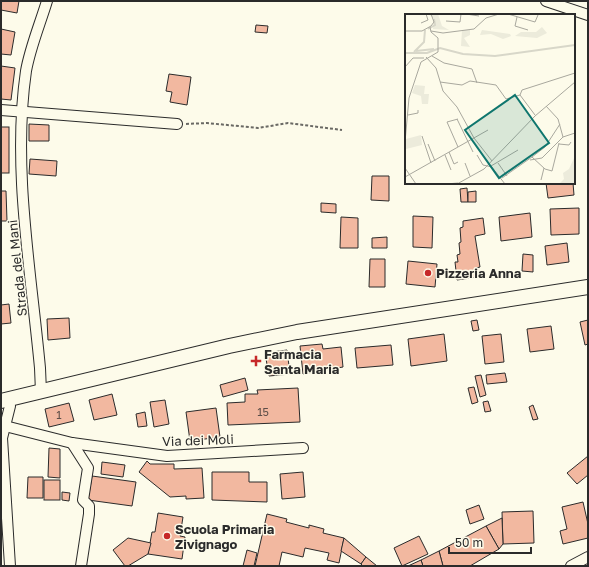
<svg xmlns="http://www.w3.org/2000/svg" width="589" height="567" font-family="'Golos Text',sans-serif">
  <rect width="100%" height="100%" fill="#fdfbea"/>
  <g fill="#f2b8a0" stroke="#2b2b2b">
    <polygon points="1,1 19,1 17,13 1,10"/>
    <polygon points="256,25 268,26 267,33 255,32"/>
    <polygon points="1,29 15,32 11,55 1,54"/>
    <polygon points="1,66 15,68 11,100 1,99"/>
    <polygon points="169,74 191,77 187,105 170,102 172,92 166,91"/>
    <polygon points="29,124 49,125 49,141 29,141"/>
    <rect x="1" y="127" width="8" height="46"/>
    <polygon points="30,159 57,161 56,176 29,174"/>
    <polygon points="372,176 389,176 389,201 371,200"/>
    <polygon points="546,183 573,183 574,195 548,198"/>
    <polygon points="467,188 468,202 461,202 460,189"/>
    <polygon points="1,191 6,191 7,221 1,221"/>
    <polygon points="476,191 476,202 468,202 468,192"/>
    <polygon points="321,203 336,204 336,213 321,212"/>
    <polygon points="579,208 579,234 551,235 550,209"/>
    <polygon points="530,213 532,237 501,241 499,217"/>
    <polygon points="413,216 433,217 432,248 413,247"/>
    <polygon points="341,217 358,218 358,248 340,248"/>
    <polygon points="483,218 485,234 475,236 480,267 476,268 477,277 457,280 455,262 458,262 457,255 460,254 459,243 461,242 460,228 463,227 463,221"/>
    <polygon points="387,237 387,248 372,248 372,238"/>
    <polygon points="567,243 569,262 547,265 545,246"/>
    <polygon points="523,254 533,255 533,272 522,271"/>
    <polygon points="370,259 385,259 385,287 369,287"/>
    <polygon points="408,261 437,264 435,287 406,284"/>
    <polygon points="9,304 11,323 1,324 1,305"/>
    <polygon points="69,318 70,338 48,340 47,319"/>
    <polygon points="477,320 479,330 473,331 471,321"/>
    <polygon points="588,320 588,344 585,345 580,322"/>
    <polygon points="551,326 554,349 530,352 527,329"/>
    <polygon points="444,334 447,361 411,366 408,339"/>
    <polygon points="501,334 504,362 485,364 482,336"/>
    <polygon points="322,344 323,349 341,347 343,367 303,374 300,346"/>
    <polygon points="391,345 393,365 357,368 355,348"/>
    <polygon points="287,350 290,374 269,376 265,353"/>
    <polygon points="505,373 507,382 487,384 486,375"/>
    <polygon points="481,375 486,395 480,397 475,376"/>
    <polygon points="245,378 248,390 223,397 220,385"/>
    <polygon points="474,387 478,402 472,404 468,388"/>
    <polygon points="298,388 300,422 228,425 227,403 245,402 245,394 258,394 257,390"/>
    <polygon points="112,394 117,415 94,420 89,400"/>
    <polygon points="165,400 169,424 154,427 150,402"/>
    <polygon points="488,401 491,411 485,412 483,402"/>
    <polygon points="69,403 74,421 49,427 45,409"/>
    <polygon points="533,405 538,419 533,420 529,407"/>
    <polygon points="216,408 220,437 190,441 186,412"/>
    <polygon points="145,412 147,426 138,427 136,414"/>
    <polygon points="49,448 60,449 60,478 48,477"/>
    <polygon points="588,456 588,475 577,484 567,473"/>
    <polygon points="147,461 150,464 174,464 174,469 202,468 204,498 186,499 186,496 170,497 139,472"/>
    <polygon points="102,462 125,465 123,477 101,474"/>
    <polygon points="212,472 249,472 249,482 267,482 267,502 212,500"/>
    <polygon points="303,472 305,497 282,499 280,474"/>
    <polygon points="92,476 136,482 132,506 88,500"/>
    <polygon points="28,477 43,477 43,498 27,498"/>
    <rect x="44" y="480" width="16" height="20"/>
    <polygon points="62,492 70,493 69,501 62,500"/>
    <polygon points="583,502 588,524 588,538 563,544 560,531 567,529 562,507"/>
    <polygon points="479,505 484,519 470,524 466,510"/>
    <polygon points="533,511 534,543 503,544 502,512"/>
    <polygon points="158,513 183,517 180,536 185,537 182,559 148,554 152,532 155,532"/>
    <polygon points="267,514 287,519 286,522 309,528 309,525 324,529 323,533 344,538 339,563 327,560 329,553 305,548 303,557 282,552 279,566 255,566"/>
    <polygon points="502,518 503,544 499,549 486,526"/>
    <polygon points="486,526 499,549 470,566 443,566 439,551"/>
    <polygon points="419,536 428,554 402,566 394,548"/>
    <polygon points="128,538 151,543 148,554 128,566 125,566 113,550"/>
    <polygon points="344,538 366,557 361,564 341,551"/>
    <polygon points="247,550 257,553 254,566 243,566"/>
    <polygon points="439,551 443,566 423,566 421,560"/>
    <polygon points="366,557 377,566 363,566 361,564"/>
    <polygon points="421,560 423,566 408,566"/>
  </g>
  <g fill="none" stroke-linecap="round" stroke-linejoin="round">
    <g stroke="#2b2b2b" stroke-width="12">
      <g id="minor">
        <polyline points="546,1 588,15"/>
        <polyline points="1,110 177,124"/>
        <path d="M41 392 40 368C31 271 12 167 26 71 30 48 40 24 47 1"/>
        <polyline points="9,400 10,406 2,438 10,566"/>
        <polyline points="5,426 72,443 167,456 303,448"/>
        <polyline points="72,443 88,468 83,500 89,506 89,514 81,566"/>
        <polyline points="571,566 588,557"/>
      </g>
    </g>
    <g stroke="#2b2b2b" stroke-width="16">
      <polyline id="secondary" points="1,401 229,346 297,332 588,287"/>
    </g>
    <polyline stroke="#6a6964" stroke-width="2" stroke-dasharray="3 2" stroke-linecap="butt" points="186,124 207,123 258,128 288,123 342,130"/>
    <use href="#minor" stroke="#fdfbea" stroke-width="10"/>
    <use href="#secondary" stroke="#fdfbea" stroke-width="14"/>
  </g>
  <g fill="#c62828" stroke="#fdfbea" stroke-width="1.5">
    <circle cx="428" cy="273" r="4"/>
    <path d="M254 355h4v4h4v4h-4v4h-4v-4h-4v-4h4z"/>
    <circle cx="167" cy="536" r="4"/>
  </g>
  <g text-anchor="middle" stroke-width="3" stroke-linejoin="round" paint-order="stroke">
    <g font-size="11" fill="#5d4e48">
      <text x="263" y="416">15</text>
      <text x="59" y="419">1</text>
    </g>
    <g font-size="13" fill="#2b2b2b" stroke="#fdfbea">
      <text transform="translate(17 268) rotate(-96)" y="5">Strada del Mani</text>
      <text transform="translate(198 440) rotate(-2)" y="5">Via dei Moli</text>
    </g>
    <g font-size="13" font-weight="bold" fill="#2b2b2b" stroke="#fdfbea" text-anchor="start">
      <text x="436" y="278">Pizzeria Anna</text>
      <text x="264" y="359">Farmacia<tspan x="264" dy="15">Santa Maria</tspan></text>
      <text x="175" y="534">Scuola Primaria<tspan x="175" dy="15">Zivignago</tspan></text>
    </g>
  </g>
  <g transform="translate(405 14)">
    <rect width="170" height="170" fill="#fdfbea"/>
    <path d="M24 0H33L37 12 44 16 28 15 29 5ZM137 13 142 19 132 24 110 22 116 18H131ZM57 16H65V21L59 24 65 33 56 32ZM77 16 105 20 106 22 98 25 86 20 75 21ZM10 71 20 72 19 80H24L23 90H17L16 82 7 79ZM16 121 17 131 1 135V125ZM170 142V170H154L159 165 158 159 164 155Z" fill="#ecebdb"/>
    <path fill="none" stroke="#d8d7c9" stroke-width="2" d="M23 15 30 11 29 5M11 37 29 35M9 38 19 28 20 16M0 39H22L35 34 58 40 90 42 170 31"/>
    <path fill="none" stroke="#a9a89e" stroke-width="1" d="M61 0 74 2M103 0 130 8 133 1M112 3 110 12 123 16M41 7 55 8 56 0M16 9 23 6 21 0M0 17H17L26 12 29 8 26 0M26 17 38 19 69 15 81 4 94 0M27 42 39 49 67 55 72 69M21 43 31 54 38 77 52 93 69 124 87 147M0 53 8 44H19M35 68 57 71 65 67 91 71 101 85 115 81M115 81 117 76 170 59M115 81 130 101M141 92 153 105 158 123M3 101 13 99V96M52 105 68 138M17 122 26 149M0 128 4 84 16 48 33 38V24L26 18 25 13M23 130 30 147M154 130 164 131 166 128M53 133 42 108 53 105M44 138 49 150 53 148M40 141 46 156M72 141 78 151 87 153M127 143 140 133 155 110M125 146 137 144 158 123 170 119M60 149 65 162M93 149 102 162M86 152 113 136M86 152 100 170M0 154 11 170M0 163 83 116M97 164 127 143 140 155 147 157 154 129M136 166 139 154M41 170 53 169M52 170 79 155 130 102 170 68"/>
    <path fill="#0f766e" fill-opacity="0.15" stroke="#0f766e" stroke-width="2" d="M110 81 144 129 94 164 60 116Z"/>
    <rect width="170" height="170" fill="none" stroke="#2b2b2b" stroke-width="2"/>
  </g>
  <rect width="589" height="567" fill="none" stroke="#2b2b2b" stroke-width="4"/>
  <path d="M449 547v6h82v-6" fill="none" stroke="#2b2b2b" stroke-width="2"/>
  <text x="455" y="547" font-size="12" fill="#2b2b2b" stroke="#fdfbea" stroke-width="3" paint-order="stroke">50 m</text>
</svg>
